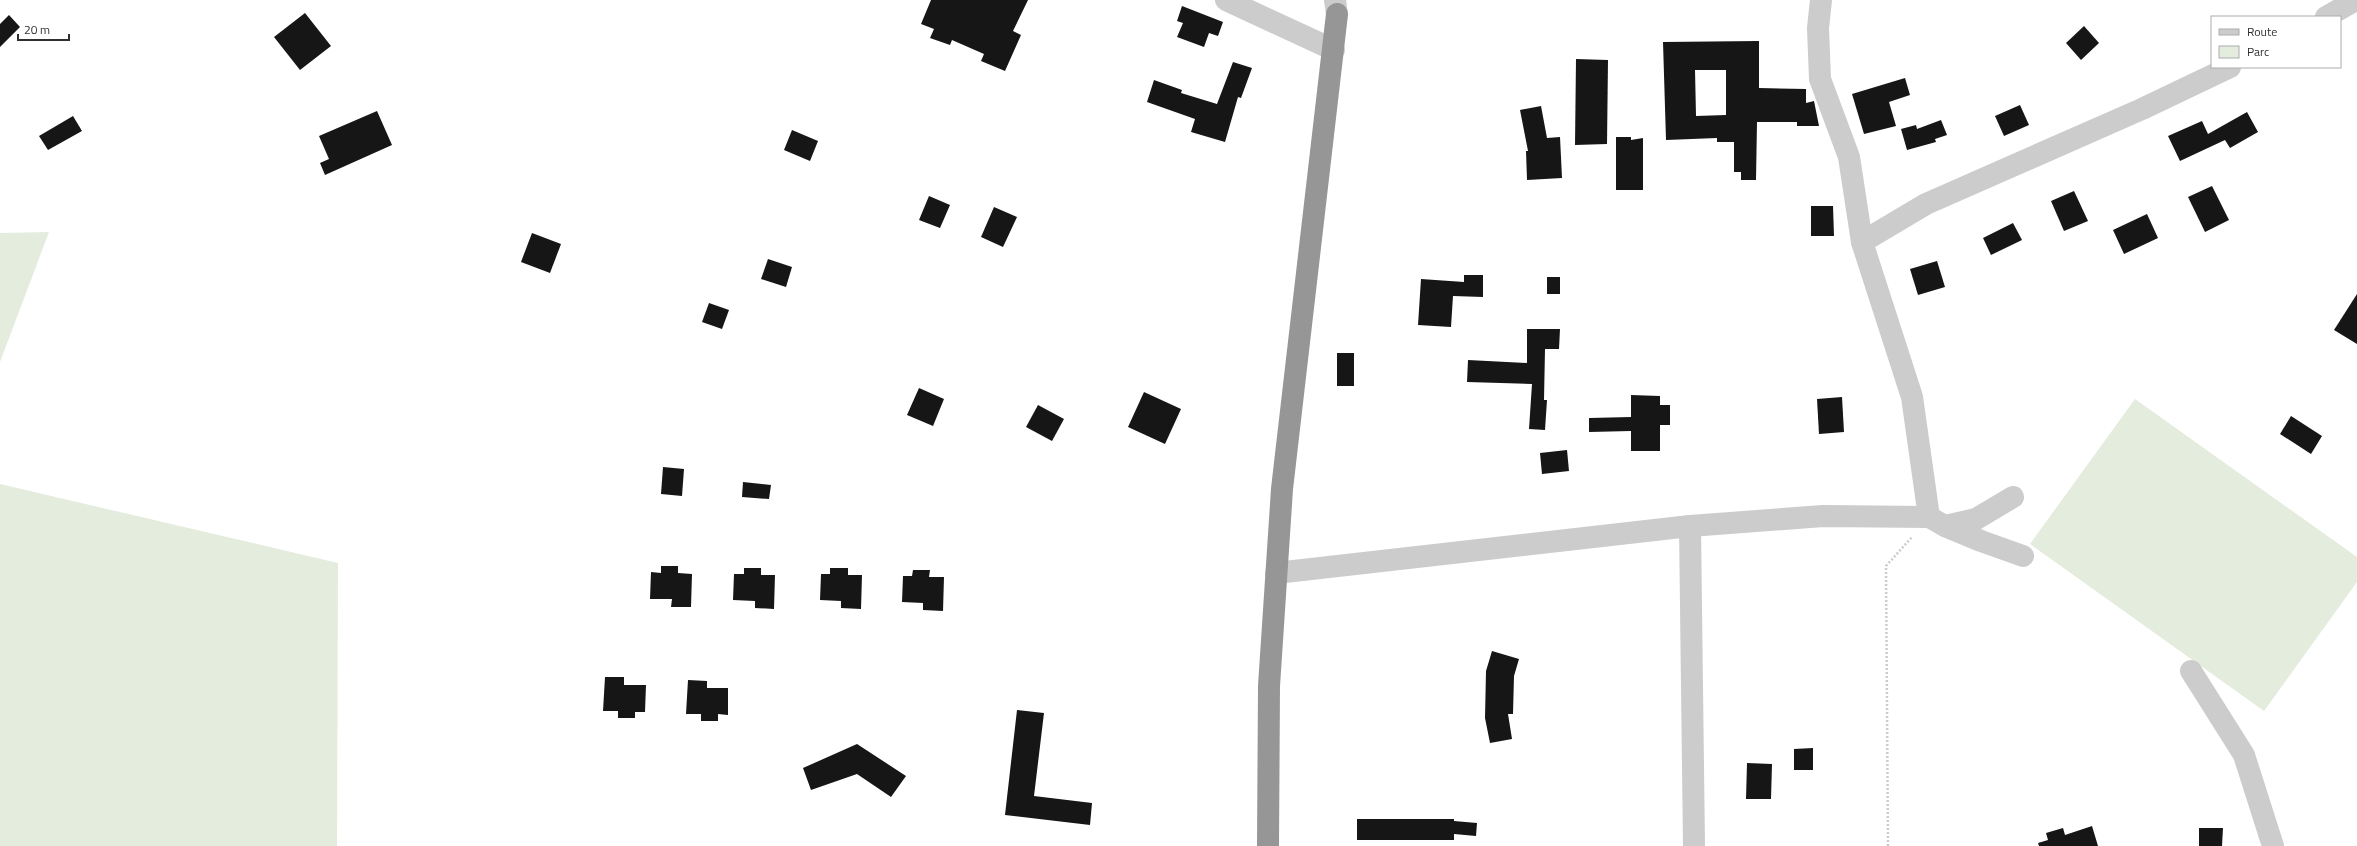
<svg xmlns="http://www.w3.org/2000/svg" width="2357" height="846" font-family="'Titillium Web',sans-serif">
  <rect width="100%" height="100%" fill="#fff"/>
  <g fill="#e4ecde">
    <polygon points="49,232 0,362 0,233"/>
    <polygon points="2135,399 2357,557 2357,582 2264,711 2030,544"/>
    <polygon points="0,484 338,563 337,846 0,846"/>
  </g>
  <g fill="#161616" fill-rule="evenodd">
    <polygon points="931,0 1028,0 1013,31 1021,35 1005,71 981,61 984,54 952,40 950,45 930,38 934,29 921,24"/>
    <polygon points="1182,6 1223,22 1218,36 1209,33 1204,47 1177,37 1183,23 1177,21"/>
    <polygon points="305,13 331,46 300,70 274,37"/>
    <polygon points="9,15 20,27 0,47 0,24"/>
    <polygon points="2084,26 2099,43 2081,60 2066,43"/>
    <path d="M1759 41V88L1806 89V103L1814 101 1819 126H1797V122H1757L1756 180H1741V172H1734V142H1717V138L1666 140 1663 42ZM1695 70H1726V115L1696 116Z"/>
    <polygon points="1576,59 1608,60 1607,144 1575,145"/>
    <polygon points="1233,62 1252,68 1241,98 1238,97 1225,142 1191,132 1195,119 1147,102 1154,80 1182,90 1181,93 1217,104"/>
    <polygon points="1905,78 1910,95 1889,102 1896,126 1864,134 1852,94"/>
    <polygon points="2020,105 2029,125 2004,136 1995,116"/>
    <polygon points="1541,106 1547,138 1560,137 1562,178 1527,180 1526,151 1528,151 1520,110"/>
    <polygon points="377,111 392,145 325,175 320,163 329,159 319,136"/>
    <polygon points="2247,112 2258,132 2230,148 2225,140 2180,161 2168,136 2202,121 2208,134"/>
    <polygon points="73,116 82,131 48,150 39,136"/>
    <polygon points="1941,120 1947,135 1935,139 1936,142 1907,150 1901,129 1916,125 1917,129"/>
    <polygon points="792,130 818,141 810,161 784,150"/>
    <polygon points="1616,137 1631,137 1631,140 1643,138 1643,190 1616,190"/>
    <polygon points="2212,186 2229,220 2205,232 2188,197"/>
    <polygon points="2074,191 2088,221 2064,231 2051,201"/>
    <polygon points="929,196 950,205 940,228 919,220"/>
    <polygon points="1811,206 1833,206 1834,236 1811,236"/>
    <polygon points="994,207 1017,217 1003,247 981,237"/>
    <polygon points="2147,214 2158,238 2124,254 2113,230"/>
    <polygon points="2013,223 2022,240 1991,255 1983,238"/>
    <polygon points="532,233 561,244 550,273 521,262"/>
    <polygon points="768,259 792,267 786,287 761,279"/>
    <polygon points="1937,261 1945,287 1918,295 1910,269"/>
    <polygon points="1464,275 1483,275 1483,297 1453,296 1451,327 1418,325 1421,279 1464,282"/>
    <rect x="1547" y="277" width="13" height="17"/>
    <polygon points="2357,294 2357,344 2334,330"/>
    <polygon points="709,303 729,310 722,329 702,322"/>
    <polygon points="1527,329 1560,329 1559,349 1545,349 1544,400 1547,400 1545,430 1529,429 1532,384 1467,382 1468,360 1527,363"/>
    <rect x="1337" y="353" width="17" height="33"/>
    <polygon points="919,388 944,399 933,426 907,415"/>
    <polygon points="1144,392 1181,409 1165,444 1128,427"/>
    <polygon points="1631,395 1660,396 1660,405 1670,405 1670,425 1660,425 1660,451 1631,451 1631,431 1589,432 1589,418 1631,417"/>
    <polygon points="1842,397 1844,432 1819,434 1817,399"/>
    <polygon points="1038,405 1064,419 1052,441 1026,427"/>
    <polygon points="2291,416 2322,436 2311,454 2280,434"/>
    <polygon points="1567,450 1569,471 1542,474 1540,453"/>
    <polygon points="663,467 684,469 682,496 661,494"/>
    <polygon points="743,482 771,485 769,499 742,497"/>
    <polygon points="661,566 678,566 678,573 692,574 691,607 671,607 672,599 650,599 651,572 661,573"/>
    <polygon points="744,568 761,568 761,575 775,575 774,609 755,608 755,601 733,600 734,574 744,574"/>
    <polygon points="830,568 848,568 848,575 862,575 861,609 841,608 841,601 820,600 821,574 830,574"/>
    <polygon points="913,570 930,570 929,577 944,577 943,611 923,610 923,603 902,602 903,576 912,576"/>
    <polygon points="1492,651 1519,659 1514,676 1513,714 1508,714 1512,739 1490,743 1485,718 1486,671"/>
    <polygon points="605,677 624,677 624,685 646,685 645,712 635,712 635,718 618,718 618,711 603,711"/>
    <polygon points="688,680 707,681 707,688 728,688 728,715 718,714 718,721 701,721 701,714 686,714"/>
    <polygon points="1017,710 1044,713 1034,796 1092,803 1090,825 1005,815"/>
    <polygon points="857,744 906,776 891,797 857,774 811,790 803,768"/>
    <polygon points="1813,748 1813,770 1794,770 1794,749"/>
    <polygon points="1747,763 1772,764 1771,799 1746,799"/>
    <polygon points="1357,819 1454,819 1454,821 1477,823 1476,836 1454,834 1454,840 1357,840"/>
    <polygon points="2092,826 2098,846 2039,846 2038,843 2048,840 2046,833 2063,828 2065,835"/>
    <polygon points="2199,828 2223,828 2222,846 2199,846"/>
  </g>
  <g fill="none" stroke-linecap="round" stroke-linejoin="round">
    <polyline stroke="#ccc" stroke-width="2.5" stroke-dasharray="2 2" stroke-linecap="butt" points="1888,846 1886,566 1912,537"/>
    <g stroke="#ccc" stroke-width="22">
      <polyline points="1226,0 1334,50"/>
      <polyline points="1335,0 1337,14"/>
      <polyline points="1821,0 1818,28 1820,79 1849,157 1862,242 1912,397 1929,517"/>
      <polyline points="2326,17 2356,0"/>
      <polyline points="1862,242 1926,204 2142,109 2230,67"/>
      <polyline points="1690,526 1694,846"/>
      <polyline points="1945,526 1976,519 2013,497"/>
      <polyline points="1276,573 1690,526 1823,516 1929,517 1945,526 1981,541 2023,556"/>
      <polyline points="2191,671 2244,755 2273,846"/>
    </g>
    <polyline stroke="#969696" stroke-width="22" points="1268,846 1269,686 1282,489 1337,14"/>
  </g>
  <rect x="2211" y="16" width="130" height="52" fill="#ffffff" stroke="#acacac"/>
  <rect x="2219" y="29" width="20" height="6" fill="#cccccc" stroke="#acacac"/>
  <text x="2247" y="36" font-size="12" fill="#2f2f2f">Route</text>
  <rect x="2219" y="46" width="20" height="12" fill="#e4ecde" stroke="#acacac"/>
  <text x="2247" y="56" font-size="12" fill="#2f2f2f">Parc</text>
  <path d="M18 34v6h51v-6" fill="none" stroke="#2f2f2f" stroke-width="2"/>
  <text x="24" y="34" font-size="12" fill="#2f2f2f" stroke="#ffffff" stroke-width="3" paint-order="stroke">20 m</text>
</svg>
